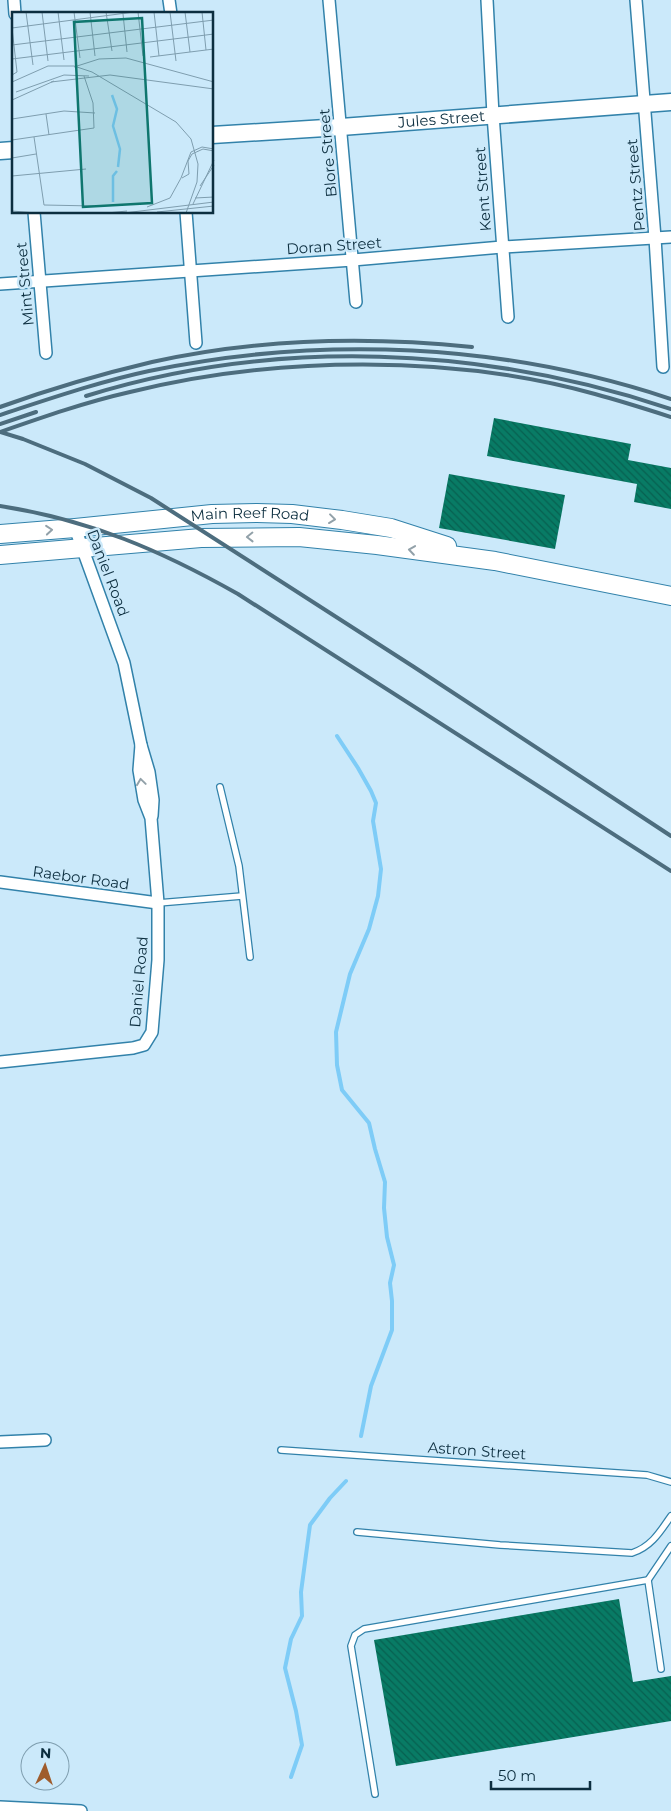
<svg xmlns="http://www.w3.org/2000/svg" width="671" height="1811" font-family="Montserrat,sans-serif">
  <defs>
    <pattern id="building-back-hatch" width="6" height="6" patternUnits="userSpaceOnUse" patternTransform="scale(1.25)"><rect width="6" height="6" fill="#087b65"/><path d="M-1 5l2 2M0 0l6 6M5-1l2 2" fill="none" stroke="#076050"/></pattern>
  </defs>
  <rect width="100%" height="100%" fill="#cbe9fa"/>
  <g fill="none" stroke-linecap="round" stroke-linejoin="round">
    <g stroke="#7eccf7" stroke-width="4">
      <polyline points="337,736 358,768 371,791 376,803 373,821 381,869 378,896 369,929 350,974 336,1032 337,1065 342,1090 369,1123 375,1149 385,1182 384,1208 387,1237 394,1265 390,1283 392,1301 392,1330 371,1386 361,1436"/>
      <polyline points="291,1777 302,1745 296,1711 285,1668 291,1639 302,1616 301,1592 310,1525 330,1498 346,1481"/>
    </g>
  </g>
  <g fill="url(#building-back-hatch)">
    <polygon points="494,418 631,444 628,460 671,468 671,509 634,502 637,484 487,456"/>
    <polygon points="449,474 565,495 555,549 439,528"/>
    <polygon points="619,1599 633,1682 671,1676 671,1721 396,1766 374,1640"/>
  </g>
  <g fill="none" stroke-linecap="round" stroke-linejoin="round">
    <g stroke="#3282aa" stroke-width="8">
      <g id="lane">
        <polyline points="220,787 239,866 250,957"/>
        <polyline points="158,903 242,896"/>
        <polyline points="281,1450 647,1475 671,1482"/>
        <path d="M357 1532 500 1545 632 1553C651 1547 660 1532 671 1516"/>
        <polyline points="648,1580 661,1669"/>
        <polyline points="375,1794 351,1646 355,1635 364,1629 648,1580 671,1546"/>
      </g>
    </g>
    <g stroke="#3282aa" stroke-width="14">
      <g id="street">
        <polyline points="14,0 15,14"/>
        <polyline points="169,0 171,14"/>
        <polyline points="329,0 356,302"/>
        <polyline points="487,0 493,115 508,317"/>
        <polyline points="636,0 655,238 663,367"/>
        <polyline points="34,212 46,353"/>
        <polyline points="186,212 196,343"/>
        <polyline points="0,284 353,260 502,247 671,237"/>
        <polyline points="75,528 124,663 141,745 149,772 153,800 152,816"/>
        <polyline points="0,882 158,903"/>
        <polyline points="0,1062 133,1048 144,1045 152,1032 158,960 158,903 151,818 144,800 139,770 141,745"/>
        <polyline points="0,1442 45,1440"/>
        <polyline points="0,1807 81,1811"/>
      </g>
    </g>
    <g stroke="#3282aa" stroke-width="19">
      <g id="secondary">
        <path id="s1" d="M212 135 341 127 671 102"/>
        <polyline points="0,151 14,150"/>
      </g>
    </g>
    <g stroke="#3282aa" stroke-width="20">
      <g id="primary">
        <path id="s2" d="M0 534 75 528 212 514 257 513 292 514 342 520 391 528 447 546"/>
        <polyline points="0,555 201,538 299,537 377,545 495,561 671,596"/>
      </g>
    </g>
    <use href="#lane" stroke="#fff" stroke-width="5.5"/>
    <use href="#street" stroke="#fff" stroke-width="11"/>
    <use href="#secondary" stroke="#fff" stroke-width="16"/>
    <use href="#primary" stroke="#fff" stroke-width="18"/>
    <g stroke="#4d6d7e" stroke-width="4">
      <path d="M86 396C276 337 483 346 671 409"/>
      <path d="M0 407C50 389 101 374 152 362 256 339 366 336 472 347"/>
      <path d="M0 415C49 399 98 382 149 371 322 335 503 343 671 399"/>
      <polyline points="0,424 36,412"/>
      <polyline points="0,432 23,439 85,464 151,498 414,667 671,836"/>
      <path d="M0 432C43 417 86 402 130 392 274 356 452 354 595 394 621 401 646 409 671 417"/>
      <path d="M0 506C90 520 160 550 238 594L671 871"/>
    </g>
  </g>
  <defs><path id="oneway-chevron" d="M-2-3.5L2.5 0L-2 3.5" fill="none" stroke-width="1.6" stroke-linecap="round" stroke-linejoin="round" transform="scale(1.25)"/></defs>
  <g stroke="#92a1a9">
    <use href="#oneway-chevron" transform="translate(332 519) rotate(7)"/>
    <use href="#oneway-chevron" transform="translate(49 530) rotate(-5)"/>
    <use href="#oneway-chevron" transform="translate(250 537) rotate(179)"/>
    <use href="#oneway-chevron" transform="translate(412 550) rotate(-172)"/>
    <use href="#oneway-chevron" transform="translate(141 782) rotate(-98)"/>
  </g>
  <g text-anchor="middle" stroke-width="5" stroke-linejoin="round" paint-order="stroke">
    <g font-size="15" fill="#0c2e3f" stroke="#cbe9fa">
      <text dy="5" stroke="none"><textPath href="#s1" startOffset="230">Jules Street</textPath></text>
      <text transform="translate(328 153) rotate(-95)" y="5">Blore Street</text>
      <text transform="translate(636 185) rotate(-95)" y="5">Pentz Street</text>
      <text transform="translate(483 189) rotate(-94)" y="5">Kent Street</text>
      <text transform="translate(334 246) rotate(-4)" y="5">Doran Street</text>
      <text transform="translate(25 284) rotate(-95)" y="5">Mint Street</text>
      <text dy="5" stroke="none"><textPath href="#s2" startOffset="251">Main Reef Road</textPath></text>
      <text transform="translate(108 573) rotate(69)" y="5">Daniel Road</text>
      <text transform="translate(81 878) rotate(8)" y="5">Raebor Road</text>
      <text transform="translate(139 982) rotate(-85)" y="5">Daniel Road</text>
      <text transform="translate(477 1451) rotate(4)" y="5">Astron Street</text>
    </g>
  </g>
  <g transform="translate(12 12)">
    <rect width="201" height="201" fill="#cbe9fa"/>
    <path fill="none" stroke="#7eccf7" stroke-width="2.5" d="M100 83 105 97 101 114 108 137 106 155M101 190V164L105 159"/>
    <path fill="none" stroke="#7f9eaf" stroke-width="1" d="M14 0 21 53M30 0 36 49M46 0 52 48M62 0 68 46M78 0 83 44M94 0 100 39M126 0 131 44M142 0 147 44M158 0 164 49M173 0 178 40M190 0 194 38M111 2 115 40M0 16 122 0M0 33 202 8M138 45 202 37M0 47 202 22M62 55 87 47 114 46 202 70M0 63 5 60 0 16M0 70 36 54H62L80 60 164 110 179 127 186 152 185 170 174 201M39 70 98 63 202 77M4 80 52 63 77 64M0 88 42 69M34 102 37 123M0 107 52 99 83 101M22 125 32 193 82 194M0 128 82 116 81 91 72 64M0 146 24 142M0 164 74 157M169 166 179 140 190 135 202 137M170 166 177 162 176 149 180 142 191 137 202 139M188 174 202 153M183 186 202 185M181 192 202 148M135 195 158 186 169 166M0 199 25 201M145 200 202 194M95 201 115 199M112 201 202 190"/>
    <path fill="#0f766e" fill-opacity="0.15" stroke="#0f766e" stroke-width="2.5" d="M130 6 140 191 71 195 62 10Z"/>
    <rect width="201" height="201" fill="none" stroke="#0c2e3f" stroke-width="2.5"/>
  </g>
  <g transform="translate(45 1766) rotate(3)"><circle r="24" fill="#cbe9fa" stroke="#7f9eaf"/>
  <path d="M0-4L9 19L0 12L-9 19Z" fill="#9f5c2c"/>
  <text y="-8" font-size="14" font-weight="bold" text-anchor="middle" fill="#0c2e3f">N</text>
  </g>
  <path d="M491 1781v8h99v-8" fill="none" stroke="#0c2e3f" stroke-width="2.5"/>
  <text x="498" y="1781" font-size="15" fill="#0c2e3f" stroke="#cbe9fa" stroke-width="4" paint-order="stroke">50 m</text>
</svg>
